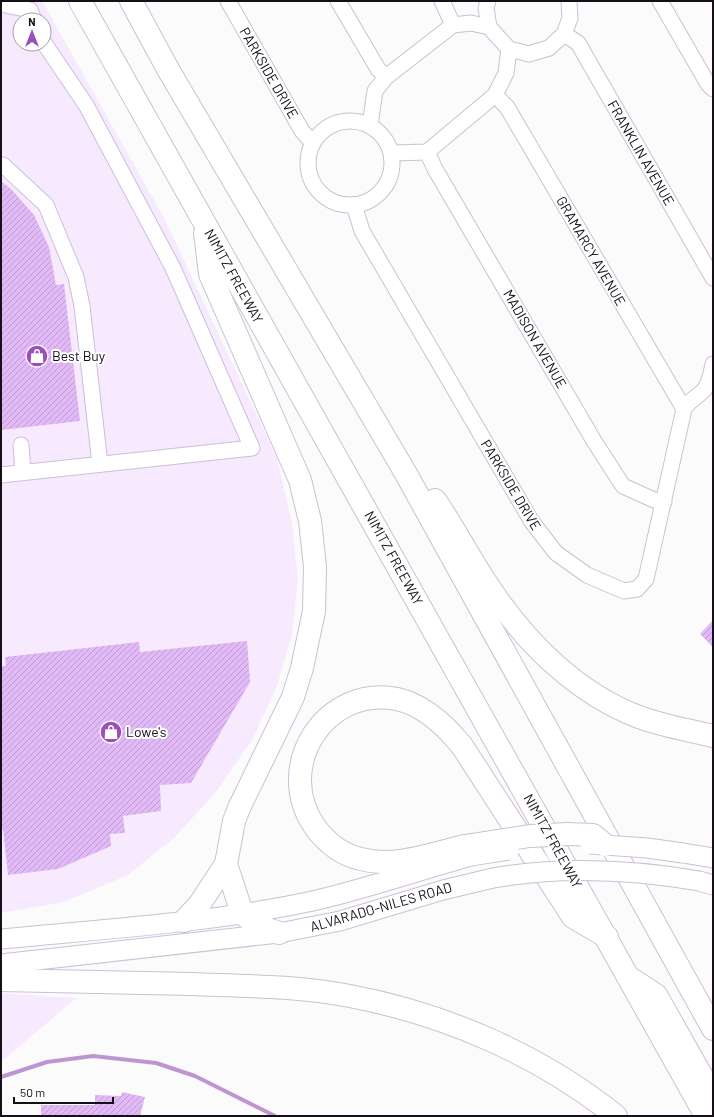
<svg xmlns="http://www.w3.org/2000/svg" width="714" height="1117" font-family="Barlow,sans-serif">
  <defs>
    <pattern id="building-hatch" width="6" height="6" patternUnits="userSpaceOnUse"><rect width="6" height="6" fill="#e1b9f6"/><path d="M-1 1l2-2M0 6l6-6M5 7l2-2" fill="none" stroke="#c09ed2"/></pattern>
  </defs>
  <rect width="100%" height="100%" fill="#fbfbfb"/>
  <g fill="#f7eafe" fill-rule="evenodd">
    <path d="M1 1H42L164 218 277 458 292 523 298 580 292 635 277 686 252 740 216 792 175 837 128 875 64 902 1 913ZM20 20H44V44H20Z"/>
    <polygon points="1,993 76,998 1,1062"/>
  </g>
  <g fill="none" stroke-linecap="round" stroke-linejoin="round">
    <polyline stroke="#bd96d1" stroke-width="4" points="1,1077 47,1062 93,1056 156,1063 195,1076 275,1116"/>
  </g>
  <g fill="url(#building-hatch)">
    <polygon points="1,181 11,189 34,215 49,247 56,285 64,284 80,421 1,430"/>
    <polygon points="713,620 713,647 700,634"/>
    <polygon points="247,641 250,682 191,783 160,785 161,811 123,816 125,833 110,834 111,846 58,869 8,875 3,829 1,830 1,666 6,666 5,657 139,642 140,652"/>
    <polygon points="122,1092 145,1097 140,1116 41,1116 41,1105 95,1105 95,1095 121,1096"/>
  </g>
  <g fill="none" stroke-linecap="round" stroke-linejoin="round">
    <g stroke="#cebed7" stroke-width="17">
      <g id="minor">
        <polyline points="228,1 302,131 313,143"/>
        <polyline points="338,1 378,69 386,77"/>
        <polyline points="442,1 453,25"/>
        <polyline points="488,1 486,8 489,27"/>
        <polyline points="660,1 708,84 713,89"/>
        <polyline points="1,4 30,10 34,20"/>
        <polyline points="564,34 578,43 713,278"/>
        <polyline points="495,95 507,107 684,409"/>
        <circle cx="350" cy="163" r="42"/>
        <polyline points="370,125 375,91 386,77 453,25 471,23 489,27 509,49 529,54 549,48 564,34 570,18 569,1"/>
        <polyline points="427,152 435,169 594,441 623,486 654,500 664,502"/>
        <polyline points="392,153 427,152 495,95 506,73 509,49"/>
        <polyline points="1,165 3,165 46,205 76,277 82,306 100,464"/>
        <path d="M354 205 362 231 532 522 556 553 587 575 624 591 637 589 646 579 684 409C689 400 696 398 703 391 710 384 711 373 713 364"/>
        <polyline points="21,445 23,472"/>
        <polyline points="1,475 252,448 173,268 86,105 44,43"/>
      </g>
    </g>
    <g stroke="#cebed7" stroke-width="21">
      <g id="major">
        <polyline points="683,853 713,858"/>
        <polyline points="699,881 713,885"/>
        <path d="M1 939C103 929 207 923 308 902 363 890 416 871 471 856"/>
        <polyline points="1,964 279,933 340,921 443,890 493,878"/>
      </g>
    </g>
    <g stroke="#cebed7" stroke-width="24">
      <g id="highway">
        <polyline points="80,1 706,1116"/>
        <polyline points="131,1 169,71 405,472 713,1029"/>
        <path d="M435 500C455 529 471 561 491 590 527 644 578 694 639 717 663 726 688 730 713 736"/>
        <path d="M465 846C431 854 395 868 361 859 342 855 326 842 315 827 273 767 325 685 397 699 424 705 445 725 462 746L573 917 607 937"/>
        <polyline points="226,864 242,913 256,925 279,933"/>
        <polyline points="184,921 199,905 226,864 234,821 239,808 293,697 302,668 314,611 315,567 310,521 300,480 210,274 205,233"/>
        <path d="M1 980C65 981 128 983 192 984 245 986 298 986 350 996 445 1014 540 1055 616 1116"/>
        <polyline points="633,980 656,995 713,1096"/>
      </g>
    </g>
    <use href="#minor" stroke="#fff" stroke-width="15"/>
    <use href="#major" stroke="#fff" stroke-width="19"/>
    <use href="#highway" stroke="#fff" stroke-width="22"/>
    <g stroke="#cebed7" stroke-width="21" stroke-linecap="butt">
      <g id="major-bridge">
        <polyline points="590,844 647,848 683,853"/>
        <polyline points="471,856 509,850"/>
        <path d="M493 878C562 866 630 869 699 881"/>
      </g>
    </g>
    <g stroke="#cebed7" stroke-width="24" stroke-linecap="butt">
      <polyline id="highway-bridge" points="465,846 530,836 567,834 593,835 605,845"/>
    </g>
    <use href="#major-bridge" stroke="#fff" stroke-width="19"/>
    <use href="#highway-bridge" stroke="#fff" stroke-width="22"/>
  </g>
  <defs>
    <g id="shop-disc" transform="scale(1.15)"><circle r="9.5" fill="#9c4ebf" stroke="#fff"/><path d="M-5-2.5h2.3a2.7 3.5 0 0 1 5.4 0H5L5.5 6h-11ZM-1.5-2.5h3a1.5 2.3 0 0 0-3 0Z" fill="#fff"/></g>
  </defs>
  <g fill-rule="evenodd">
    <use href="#shop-disc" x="37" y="356"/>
    <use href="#shop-disc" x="111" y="732"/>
  </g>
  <g text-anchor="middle" stroke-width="4" stroke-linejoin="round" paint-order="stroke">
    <g font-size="14" fill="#151018" stroke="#fff">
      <text transform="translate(269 73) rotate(60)" y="5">PARKSIDE DRIVE</text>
      <text transform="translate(641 153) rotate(60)" y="5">FRANKLIN AVENUE</text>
      <text transform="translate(591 251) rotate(60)" y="5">GRAMARCY AVENUE</text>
      <text transform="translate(234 276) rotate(61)" y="5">NIMITZ FREEWAY</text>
      <text transform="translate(535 339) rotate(60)" y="5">MADISON AVENUE</text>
      <text transform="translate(511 485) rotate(59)" y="5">PARKSIDE DRIVE</text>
      <text transform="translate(394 558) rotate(61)" y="5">NIMITZ FREEWAY</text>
      <text transform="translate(553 841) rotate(61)" y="5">NIMITZ FREEWAY</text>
      <text transform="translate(381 907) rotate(-16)" y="5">ALVARADO-NILES ROAD</text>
    </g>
    <g font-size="14" fill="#151018" stroke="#fff" text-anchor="start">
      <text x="52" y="361">Best Buy</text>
      <text x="126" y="737">Lowe's</text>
    </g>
  </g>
  <rect width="714" height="1117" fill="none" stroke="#151018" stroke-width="4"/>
  <g transform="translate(32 32)"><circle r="19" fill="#ffffff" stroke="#a19fa3"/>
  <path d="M0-3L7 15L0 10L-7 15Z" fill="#9c4ebf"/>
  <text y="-6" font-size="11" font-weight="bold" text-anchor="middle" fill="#151018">N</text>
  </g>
  <path d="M14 1097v6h99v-6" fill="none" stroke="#151018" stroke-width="2"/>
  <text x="20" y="1097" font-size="12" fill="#151018" stroke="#ffffff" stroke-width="3" paint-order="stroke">50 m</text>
</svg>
